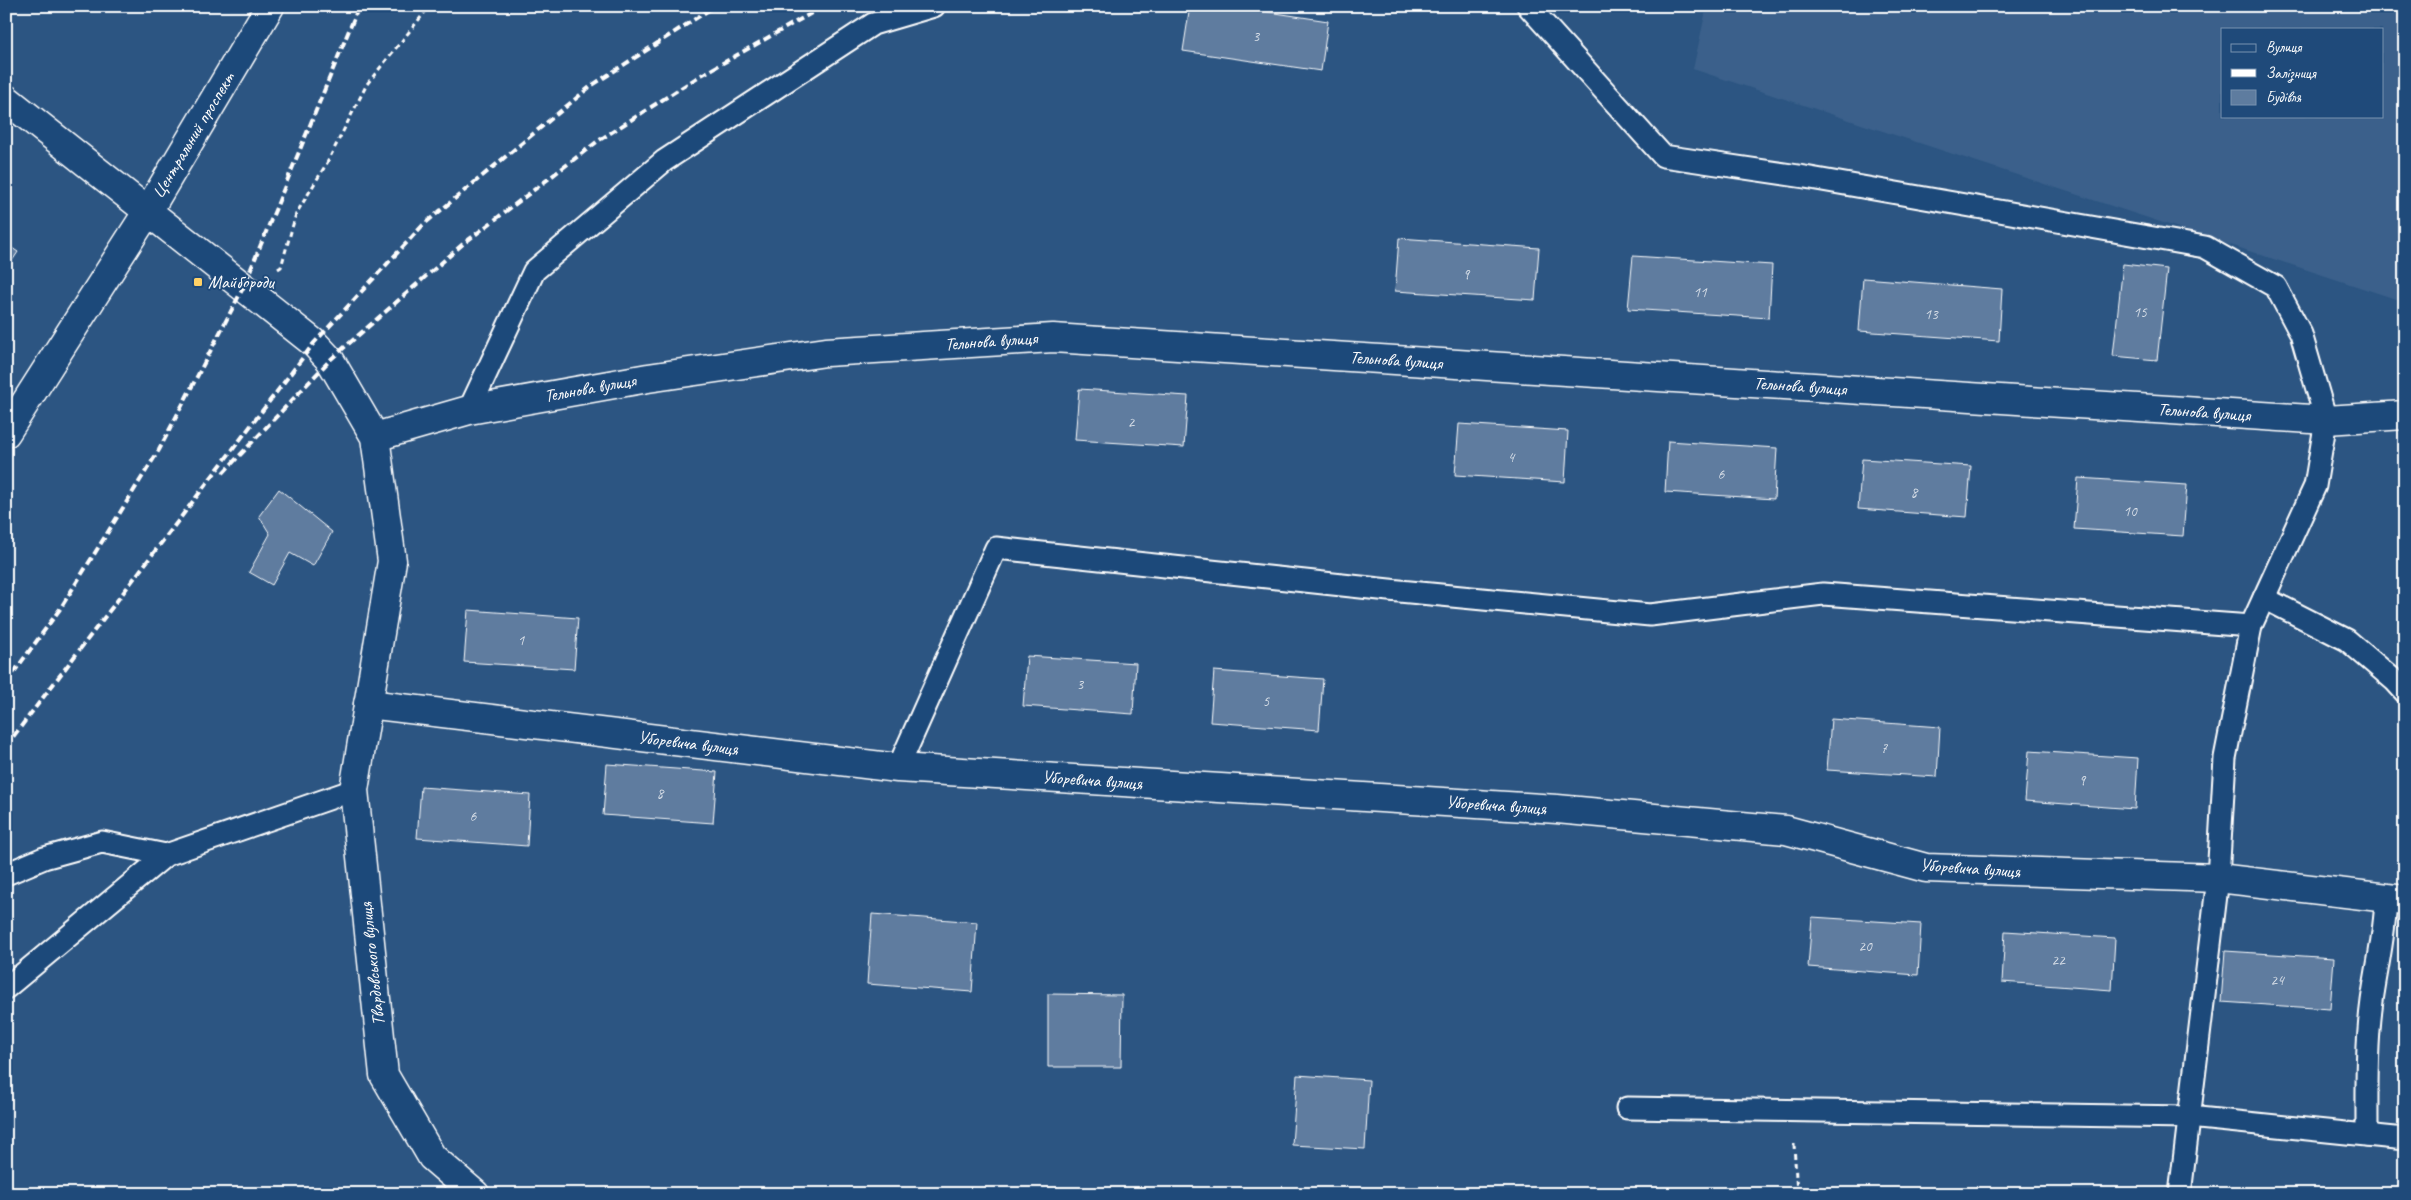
<svg xmlns="http://www.w3.org/2000/svg" width="2411" height="1200" font-family="Caveat,sans-serif">
  <rect width="100%" height="100%" fill="#2c5582"/>
  <filter id="ink" filterUnits="userSpaceOnUse"><feTurbulence type="fractalNoise" baseFrequency=".02" numOctaves="2"/><feDisplacementMap in="SourceGraphic" scale="10" xChannelSelector="R" yChannelSelector="G"/><feConvolveMatrix kernelMatrix="1 2 1 2 8 2 1 2 1" color-interpolation-filters="sRGB"/></filter>
  <g filter="url(#ink)">
    <path fill="#3b618b" fill-rule="evenodd" d="M1707 6H2405V302L1693 69ZM2222 29H2382V116H2222Z"/>
    <g fill="#5e7c9f" stroke="#fff">
      <polygon points="1190,6 1230,6 1328,21 1321,71 1183,51"/>
      <polygon points="1399,238 1539,248 1535,300 1395,291"/>
      <polygon points="6,244 18,252 6,270"/>
      <polygon points="1633,256 1772,265 1769,318 1628,309"/>
      <polygon points="2123,264 2167,269 2157,360 2113,356"/>
      <polygon points="1863,278 2002,289 1999,341 1859,331"/>
      <polygon points="1079,389 1188,396 1184,447 1075,440"/>
      <polygon points="1459,424 1568,431 1565,482 1455,475"/>
      <polygon points="1668,441 1777,448 1774,499 1665,492"/>
      <polygon points="1862,459 1971,466 1967,517 1858,509"/>
      <polygon points="2078,478 2187,485 2183,536 2074,529"/>
      <polygon points="279,489 332,532 313,566 290,553 272,585 249,572 270,534 259,516"/>
      <polygon points="468,610 578,618 574,669 464,662"/>
      <polygon points="1027,656 1136,663 1133,714 1023,706"/>
      <polygon points="1214,671 1323,679 1319,730 1210,722"/>
      <polygon points="1831,719 1940,727 1937,777 1827,770"/>
      <polygon points="2029,751 2138,758 2135,809 2025,801"/>
      <polygon points="607,764 717,772 713,823 603,815"/>
      <polygon points="421,787 530,795 527,846 417,838"/>
      <polygon points="872,914 977,922 972,992 867,984"/>
      <polygon points="1812,917 1921,924 1918,975 1808,967"/>
      <polygon points="2005,931 2115,938 2112,990 2002,982"/>
      <polygon points="2225,951 2334,958 2330,1009 2221,1002"/>
      <polygon points="1048,994 1122,995 1121,1067 1048,1067"/>
      <polygon points="1297,1075 1369,1080 1365,1149 1292,1145"/>
    </g>
    <g fill="none" stroke-linecap="round" stroke-linejoin="round">
      <g stroke="#fff" stroke-width="25">
        <g id="lane">
          <polyline points="1528,6 1663,156 1805,177 2205,247 2276,287 2301,334 2326,420 2315,486 2251,626 2225,758 2218,878 2180,1194"/>
          <polyline points="469,410 534,271 664,161 873,24 934,6"/>
          <polyline points="2264,598 2347,640 2395,681 2405,692"/>
          <polyline points="898,768 996,548 1389,590 1650,615 1823,594 2251,626"/>
          <polyline points="6,874 44,858 102,842 166,855"/>
          <polyline points="6,988 166,855 354,790"/>
          <polyline points="1627,1108 2189,1117 2405,1139"/>
          <path d="M2367 1135C2367 1090 2366 1045 2372 1001 2377 966 2385 933 2386 898"/>
        </g>
      </g>
      <g stroke="#fff" stroke-width="31">
        <g id="street">
          <polyline points="6,433 148,211 270,6"/>
          <polyline points="375,437 469,410 648,378 826,352 1053,338 2326,420 2405,415"/>
          <polyline points="368,704 898,768 1557,809 1786,830 1926,868 2218,878 2405,900"/>
        </g>
      </g>
      <g stroke="#fff" stroke-width="31">
        <polyline id="secondary" points="6,99 314,343 330,360 375,437 392,561 354,790 384,1075 432,1157 475,1194"/>
      </g>
      <g stroke="#fff" stroke-width="3" stroke-dasharray="5 4" stroke-linecap="butt">
        <polyline points="278,269 281,267 296,214 327,163 367,84 430,6"/>
        <polyline points="1794,1144 1797,1194"/>
      </g>
      <use href="#lane" stroke="#1f4a7a" stroke-width="21"/>
      <use href="#street" stroke="#1f4a7a" stroke-width="28"/>
      <use href="#secondary" stroke="#1f4a7a" stroke-width="28"/>
      <g stroke="#fff" stroke-width="4" stroke-dasharray="8 4" stroke-linecap="butt">
        <polyline points="223,473 330,360 463,244 598,141 698,77 824,6"/>
        <polyline points="6,683 60,609 159,450 243,288 359,6"/>
        <polyline points="6,746 314,343 423,225 591,86 715,6"/>
      </g>
    </g>
  </g>
  <rect fill="#ffd166" stroke="#1f4a7a" stroke-width="2" x="193" y="277" width="10" height="10" rx="2.5"/>
  <g text-anchor="middle" stroke-width="4" stroke-linejoin="round" paint-order="stroke">
    <g font-size="15" fill="#d7dee7">
      <text x="1256" y="41">3</text>
      <text x="1466" y="279">9</text>
      <text x="1700" y="297">11</text>
      <text x="2140" y="317">15</text>
      <text x="1931" y="319">13</text>
      <text x="1131" y="427">2</text>
      <text x="1511" y="462">4</text>
      <text x="1721" y="479">6</text>
      <text x="1914" y="497">8</text>
      <text x="2130" y="516">10</text>
      <text x="521" y="645">1</text>
      <text x="1080" y="689">3</text>
      <text x="1266" y="706">5</text>
      <text x="1884" y="753">7</text>
      <text x="2082" y="785">9</text>
      <text x="660" y="798">8</text>
      <text x="473" y="821">6</text>
      <text x="1865" y="951">20</text>
      <text x="2058" y="965">22</text>
      <text x="2277" y="985">24</text>
    </g>
    <g font-size="18" fill="#fff" stroke="#1f4a7a">
      <text transform="translate(193 135) rotate(-59)" y="6">Центральний проспект</text>
      <text transform="translate(991 341) rotate(-4)" y="6">Тельнова вулиця</text>
      <text transform="translate(1396 360) rotate(4)" y="6">Тельнова вулиця</text>
      <text transform="translate(1800 386) rotate(4)" y="6">Тельнова вулиця</text>
      <text transform="translate(590 388) rotate(-10)" y="6">Тельнова вулиця</text>
      <text transform="translate(2204 412) rotate(4)" y="6">Тельнова вулиця</text>
      <text transform="translate(688 743) rotate(7)" y="6">Уборевича вулиця</text>
      <text transform="translate(1092 780) rotate(4)" y="6">Уборевича вулиця</text>
      <text transform="translate(1496 805) rotate(4)" y="6">Уборевича вулиця</text>
      <text transform="translate(1970 868) rotate(4)" y="6">Уборевича вулиця</text>
      <text transform="translate(372 964) rotate(-96)" y="6">Твардовського вулиця</text>
    </g>
    <g font-size="18" fill="#fff" stroke="#1f4a7a" text-anchor="start">
      <text x="208" y="288">Майбороди</text>
    </g>
  </g>
  <rect width="2411" height="1200" fill="none" stroke="#1f4a7a" stroke-width="25"/>
  <rect x="12" y="12" width="2386" height="1175" fill="none" stroke="#fff" stroke-width="2" filter="url(#ink)"/>
  <rect x="2221" y="28" width="162" height="90" fill="#1f4a7a" stroke="#7992af"/>
  <rect x="2231" y="44" width="25" height="8" fill="#1f4a7a" stroke="#7992af"/>
  <text x="2266" y="52" font-size="15" fill="#ffffff">Вулиця</text>
  <rect x="2231" y="69" width="25" height="8" fill="#ffffff" stroke="#7992af"/>
  <text x="2266" y="78" font-size="15" fill="#ffffff">Залізниця</text>
  <rect x="2231" y="90" width="25" height="15" fill="#5e7c9f" stroke="#7992af"/>
  <text x="2266" y="102" font-size="15" fill="#ffffff">Будівля</text>
</svg>
